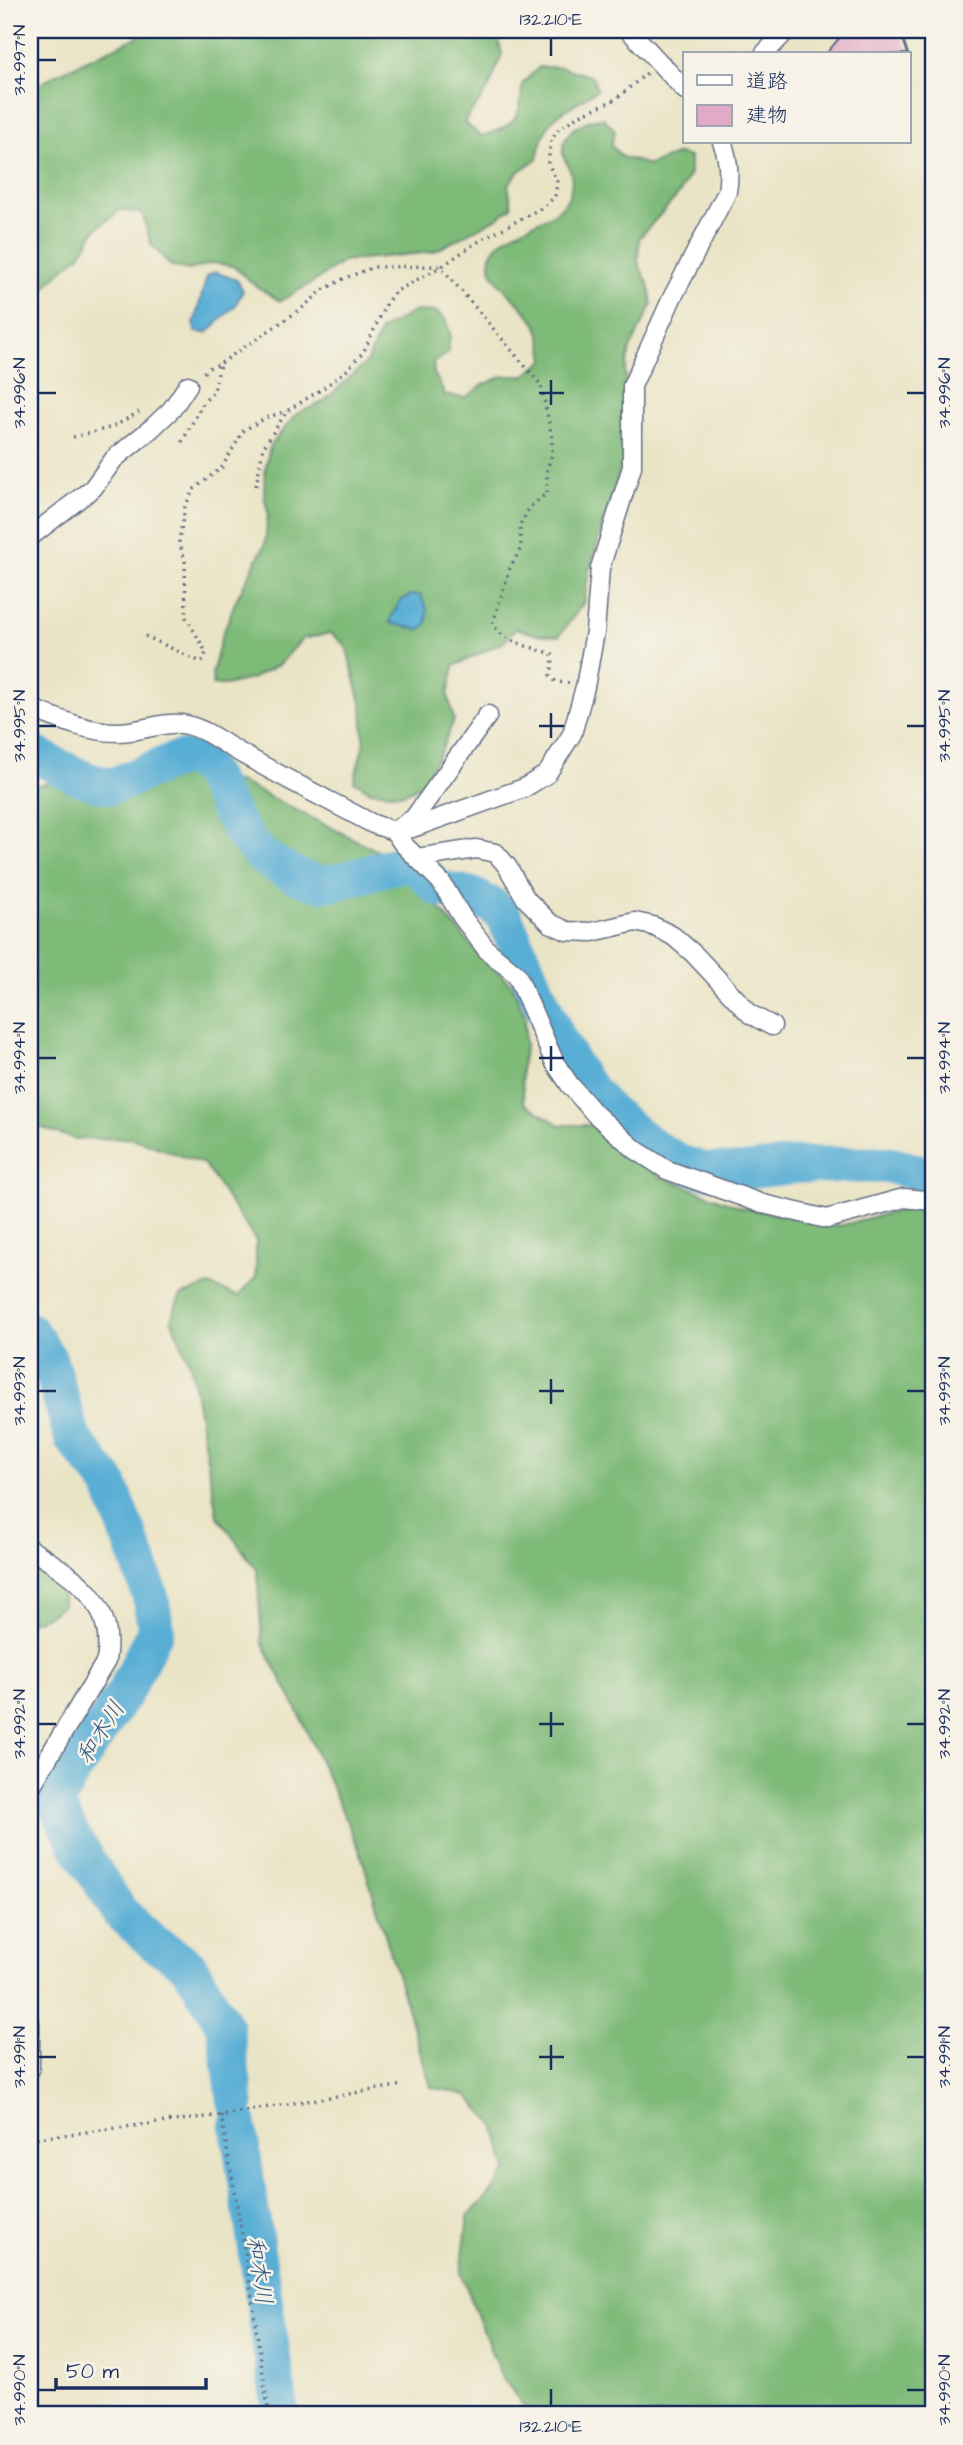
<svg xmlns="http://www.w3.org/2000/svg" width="963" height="2445" font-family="'Architects Daughter','Klee One',sans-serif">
  <rect width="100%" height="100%" fill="#f7f3e8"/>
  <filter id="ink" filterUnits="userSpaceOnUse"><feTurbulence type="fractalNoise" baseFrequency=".0143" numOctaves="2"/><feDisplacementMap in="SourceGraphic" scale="14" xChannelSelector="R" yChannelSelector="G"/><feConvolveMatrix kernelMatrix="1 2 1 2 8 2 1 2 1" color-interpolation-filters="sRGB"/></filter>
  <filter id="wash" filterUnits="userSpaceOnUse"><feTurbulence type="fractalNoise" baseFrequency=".00686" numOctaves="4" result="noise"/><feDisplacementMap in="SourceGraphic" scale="28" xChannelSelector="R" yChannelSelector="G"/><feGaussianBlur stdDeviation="1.57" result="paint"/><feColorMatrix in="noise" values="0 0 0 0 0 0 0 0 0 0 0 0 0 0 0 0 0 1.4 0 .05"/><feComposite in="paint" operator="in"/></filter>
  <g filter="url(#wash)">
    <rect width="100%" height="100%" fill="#eae4c6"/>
    <g fill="#7eba78" stroke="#4c746b" stroke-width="2">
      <path d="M149 30H496L502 54 489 88 464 122 481 136C514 127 522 119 522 84L539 67H561L593 77 597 90C562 114 545 113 537 159L519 171 508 185 512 207 496 219 433 252 344 261 312 283 280 301 256 286 233 266 212 263 189 270 171 266 151 244 142 213 120 210 95 230 81 254 61 271 30 303V91L55 75 142 35Z"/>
      <path d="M603 118 615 130 611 145 622 157 649 165 678 154 690 157V174L679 194 639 238 638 263 649 285 652 304 630 349 625 372 628 394 623 459 589 571 584 602 559 636 534 634 516 628 504 642 454 666 448 695 454 720 441 751 421 785 403 794 370 791 354 781 364 743 362 706 346 646 331 633 302 639 280 664 251 679 225 685H213L212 674 221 639 236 600 265 544 268 513 264 495 265 470 270 446 296 414 323 402 367 362 381 330 415 311 436 312 445 319 450 334 448 353 433 363 434 373 445 395 465 398 483 385 503 376H524L545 360C543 348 542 334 536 324 526 307 491 282 490 265 487 231 552 224 565 203 572 193 574 178 569 167 569 166 564 159 564 158 557 134 583 119 603 118Z"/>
      <polygon points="181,771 242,783 378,851 435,903 478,953 512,985 525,1016 525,1048 521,1070 524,1103 560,1125 596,1125 661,1177 740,1207 839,1226 909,1208 933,1214 933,2415 530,2415 500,2374 461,2273 468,2216 488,2196 507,2170 495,2126 467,2095 431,2087 360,1851 299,1713 262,1642 257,1570 217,1515 191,1367 171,1319 180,1296 209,1285 238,1296 256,1277 256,1241 204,1164 132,1138 75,1139 30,1124 30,787 60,780"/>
      <polygon points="30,1565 62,1583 63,1605 47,1616 30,1622"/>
    </g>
    <g fill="#59aed5" stroke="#3a6e9a" stroke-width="2">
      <polygon points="215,272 237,280 243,291 235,306 207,333 195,332 194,324 207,276"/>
      <polygon points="411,595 420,595 427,608 427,624 420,630 390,623 391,618 400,601"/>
    </g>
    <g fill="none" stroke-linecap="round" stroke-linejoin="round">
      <g stroke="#59aed5" stroke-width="37">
        <path d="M30 752C56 765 84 783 113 786L175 760C184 758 193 758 201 764 208 770 212 779 216 786 230 811 242 841 265 858 279 868 301 880 319 883 344 886 384 863 414 863L438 888 471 895 493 906 504 917 557 1037 581 1079 608 1111 653 1147 681 1163 702 1170 740 1172 797 1165H889L933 1176"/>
        <polyline points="30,1331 49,1360 73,1439 109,1483 139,1562 150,1595 156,1629 126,1690 69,1777 56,1803 73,1838 120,1912 153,1942 189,1966 225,2027 236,2103"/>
        <polyline points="238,2124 281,2415"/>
      </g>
    </g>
    <g id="blocks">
      <polygon fill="#e1aac6" points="850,30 888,30 903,39 908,54 826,54 840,37"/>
    </g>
  </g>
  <g filter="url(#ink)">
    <use href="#blocks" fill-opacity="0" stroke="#636e82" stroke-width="2"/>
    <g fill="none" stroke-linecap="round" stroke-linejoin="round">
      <g stroke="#636e82" stroke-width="21">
        <g id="minor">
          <polyline points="629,30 685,90"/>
          <polyline points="764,54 787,30"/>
          <polyline points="30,537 93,488 114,459 152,428 172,409 188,385"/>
          <path d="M30 708C58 719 87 732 118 732 141 732 165 720 187 725 208 730 225 745 244 755 286 779 330 801 373 824L394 831 412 828 524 788 547 774 572 734 585 687 595 632 600 568 632 467V386L672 298 727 192C730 174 729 159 722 142"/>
          <polyline points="400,827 414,818 488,715"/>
          <polyline points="394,831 403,844 441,882 462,917 487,950 517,975 555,1063 570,1085 595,1114 636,1150 667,1170 763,1204 827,1219 904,1198 933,1201"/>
          <polyline points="417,858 476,849 496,853 507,866 526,899 550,923 567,931 592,932 635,922 653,926 673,936 694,954 750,1014 772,1026"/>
          <path d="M30 1549C75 1578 116 1600 106 1661L30 1788"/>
          <polyline points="30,2023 30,2069"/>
        </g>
      </g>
      <g stroke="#636e82" stroke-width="3.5" stroke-dasharray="2 5" stroke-linecap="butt">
        <polyline points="221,363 301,309 323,290 345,278 374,267 440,266"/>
        <polyline points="73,437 113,427 139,412"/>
        <polyline points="182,442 203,403 214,391 220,364 209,368 202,374"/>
        <polyline points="256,486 263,448 287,411 322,389 347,370 364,351 387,302 395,292 442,266"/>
        <polyline points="145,636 201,662 204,660 206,652 186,617 185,561 179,541 185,507 193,490 222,467 244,430 268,417 287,411"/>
        <path d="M569 683 556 682 550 675 553 665 552 654C534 647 501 643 493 623L510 568 521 548 520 525 530 507 547 493V470L552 454V437L541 385 441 267 474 244 543 207 555 197 557 182 548 163 551 140 559 129 576 117 616 99 647 73"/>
        <polyline points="221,2115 245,2252 269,2415"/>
        <polyline points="30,2139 221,2115 403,2085"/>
      </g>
      <use href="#minor" stroke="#fff" stroke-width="18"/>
    </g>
  </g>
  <path fill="none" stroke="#1b2f5e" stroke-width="2.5" d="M551 38V56M38 60H56M551 380V405M38 393H56M539 393H564M907 393H925M551 713V738M38 726H56M539 726H564M907 726H925M551 1046V1071M38 1058H56M539 1058H564M907 1058H925M551 1379V1404M38 1391H56M539 1391H564M907 1391H925M551 1712V1737M38 1724H56M539 1724H564M907 1724H925M551 2045V2070M38 2057H56M539 2057H564M907 2057H925M551 2389V2406M38 2390H56M907 2390H925"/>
  <g text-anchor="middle" stroke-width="5" stroke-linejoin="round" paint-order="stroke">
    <g font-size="23" font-style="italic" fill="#2e5582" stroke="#f7f3e8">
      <text transform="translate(100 1732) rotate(-58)" y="8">和木川</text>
      <text transform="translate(260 2270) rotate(82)" y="8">和木川</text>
    </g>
  </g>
  <rect width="963" height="2445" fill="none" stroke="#f7f3e8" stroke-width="77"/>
  <rect x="683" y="52" width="228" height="91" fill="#f7f3e8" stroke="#9fa5b1" stroke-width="2"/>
  <rect x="697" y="75" width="35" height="10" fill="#ffffff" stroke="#9fa5b1" stroke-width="2"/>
  <text x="746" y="88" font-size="21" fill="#1b2f5e">道路</text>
  <rect x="697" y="105" width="35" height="21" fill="#e1aac6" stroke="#9fa5b1" stroke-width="2"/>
  <text x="746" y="122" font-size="21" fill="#1b2f5e">建物</text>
  <path d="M56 2378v10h150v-10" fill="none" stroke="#1b2f5e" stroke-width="3.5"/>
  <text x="66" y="2378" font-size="21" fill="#1b2f5e" stroke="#f7f3e8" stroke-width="5" paint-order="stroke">50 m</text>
  <rect x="38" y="38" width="887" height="2368" fill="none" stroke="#1b2f5e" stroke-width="2.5"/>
  <g font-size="18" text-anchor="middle" fill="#1b2f5e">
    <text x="551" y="25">132.210°E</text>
    <text transform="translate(19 60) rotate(-90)" y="6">34.997°N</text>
    <text transform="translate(19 393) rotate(-90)" y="6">34.996°N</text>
    <text transform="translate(944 393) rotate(-90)" y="6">34.996°N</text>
    <text transform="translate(19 726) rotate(-90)" y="6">34.995°N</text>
    <text transform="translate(944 726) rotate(-90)" y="6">34.995°N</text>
    <text transform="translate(19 1058) rotate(-90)" y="6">34.994°N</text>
    <text transform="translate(944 1058) rotate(-90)" y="6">34.994°N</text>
    <text transform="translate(19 1391) rotate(-90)" y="6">34.993°N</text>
    <text transform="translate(944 1391) rotate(-90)" y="6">34.993°N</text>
    <text transform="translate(19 1724) rotate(-90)" y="6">34.992°N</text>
    <text transform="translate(944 1724) rotate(-90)" y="6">34.992°N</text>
    <text transform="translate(19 2057) rotate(-90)" y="6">34.991°N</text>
    <text transform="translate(944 2057) rotate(-90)" y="6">34.991°N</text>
    <text transform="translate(19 2390) rotate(-90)" y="6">34.990°N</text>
    <text transform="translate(944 2390) rotate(-90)" y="6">34.990°N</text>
    <text x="551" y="2432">132.210°E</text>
  </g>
</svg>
